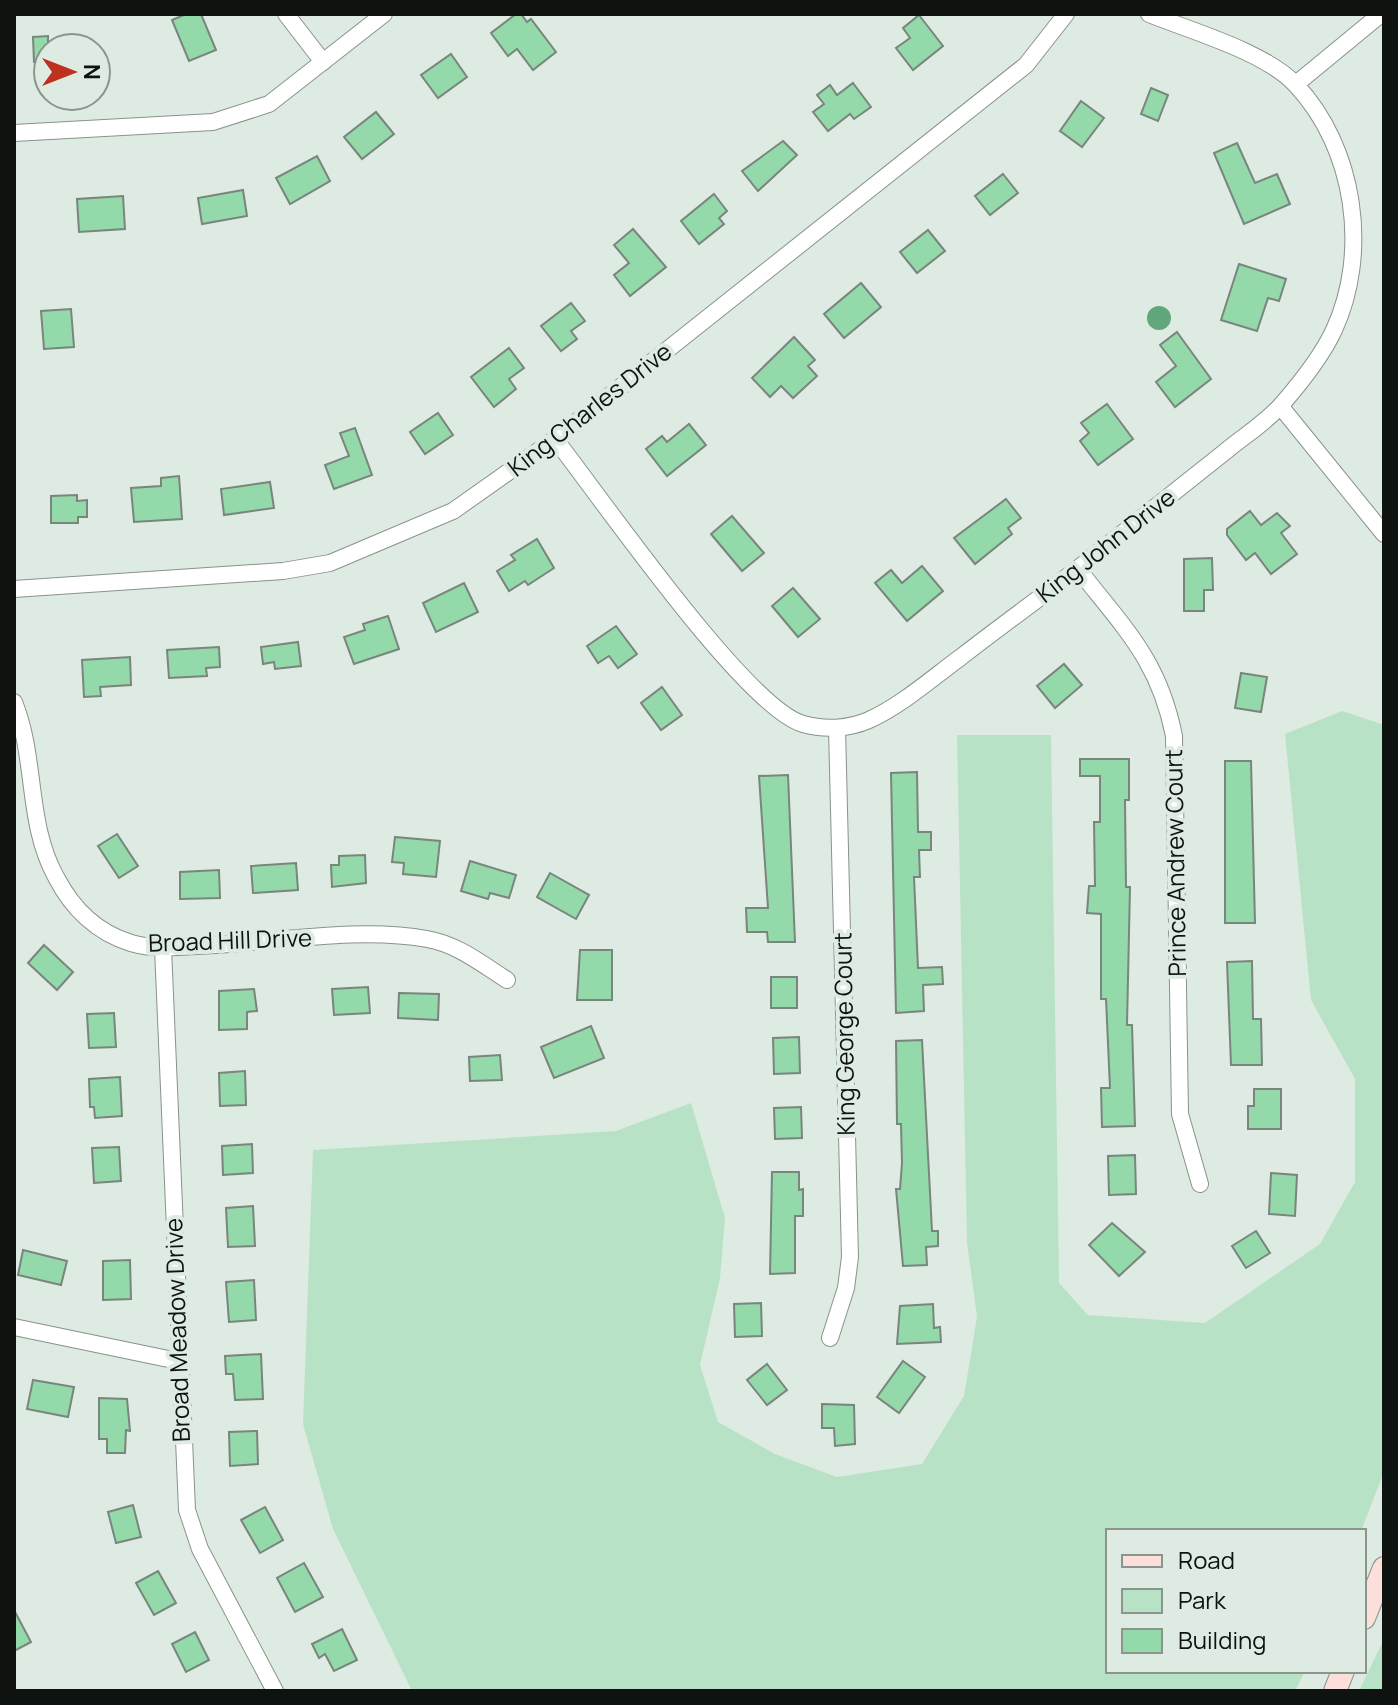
<svg xmlns="http://www.w3.org/2000/svg" width="1398" height="1705" font-family="Manrope,sans-serif">
  <rect width="100%" height="100%" fill="#deebe2"/>
  <g fill="#b8e2c5">
    <polygon points="1342,711 1384,725 1384,1472 1361,1531 1108,1531 1108,1671 1305,1671 1295,1691 412,1691 333,1529 303,1424 313,1150 616,1131 691,1103 725,1218 720,1278 700,1365 718,1422 775,1454 837,1477 922,1464 964,1396 977,1317 967,1242 957,735 1051,735 1059,1283 1088,1315 1205,1323 1320,1244 1355,1182 1355,1079 1311,1000 1285,734"/>
    <polygon points="1384,1639 1384,1691 1359,1691"/>
  </g>
  <circle fill="#62a67b" cx="1159" cy="318" r="12"/>
  <g fill="#93d9aa" stroke="#79857d" stroke-width="2">
    <polygon points="186,14 201,14 216,50 189,61 172,20"/>
    <polygon points="516,14 521,14 527,22 531,19 556,52 533,70 517,49 508,56 491,33"/>
    <polygon points="919,15 943,46 913,70 896,48 910,38 903,28"/>
    <polygon points="48,36 48,62 34,62 33,37"/>
    <polygon points="451,54 467,77 438,98 421,75"/>
    <polygon points="853,83 871,107 854,119 850,114 828,131 813,112 824,104 817,95 830,85 837,95"/>
    <polygon points="1151,88 1168,95 1158,121 1141,114"/>
    <polygon points="1081,101 1104,118 1082,147 1060,131"/>
    <polygon points="376,112 394,134 362,159 344,137"/>
    <polygon points="783,141 797,155 758,191 742,171"/>
    <polygon points="1237,143 1255,183 1277,174 1290,204 1244,224 1214,153"/>
    <polygon points="317,156 330,181 290,204 276,178"/>
    <polygon points="1003,174 1018,193 990,215 975,196"/>
    <polygon points="243,190 247,216 202,224 198,198"/>
    <polygon points="714,194 727,211 719,218 724,224 699,244 681,221"/>
    <polygon points="123,196 125,229 79,232 77,199"/>
    <polygon points="633,229 666,267 630,296 614,275 629,263 614,245"/>
    <polygon points="928,230 945,251 917,273 900,252"/>
    <polygon points="1239,264 1286,279 1279,301 1268,298 1257,331 1221,320"/>
    <polygon points="861,283 881,307 844,338 824,314"/>
    <polygon points="571,303 585,321 571,331 577,339 561,351 541,326"/>
    <polygon points="71,309 74,347 44,349 41,311"/>
    <polygon points="1177,332 1211,379 1175,407 1156,382 1176,366 1160,345"/>
    <polygon points="794,337 815,360 808,366 817,376 793,398 781,386 770,397 752,378"/>
    <polygon points="509,348 524,368 509,379 516,389 494,407 471,377"/>
    <polygon points="1107,404 1133,439 1098,465 1080,441 1089,433 1081,423"/>
    <polygon points="438,413 453,435 425,454 410,432"/>
    <polygon points="689,424 706,445 667,476 646,449 662,436 667,442"/>
    <polygon points="355,428 372,475 334,489 325,465 349,456 340,433"/>
    <polygon points="179,476 182,519 134,522 131,488 161,486 161,478"/>
    <polygon points="270,482 274,508 224,515 221,489"/>
    <polygon points="77,495 77,501 87,500 87,517 78,517 78,523 51,523 51,496"/>
    <polygon points="1006,499 1021,518 1008,528 1012,534 975,564 954,538"/>
    <polygon points="1250,511 1261,525 1277,513 1290,526 1281,533 1297,554 1271,574 1255,553 1246,560 1227,535 1227,529"/>
    <polygon points="732,516 764,553 742,571 711,534"/>
    <polygon points="537,539 554,568 528,585 525,581 509,591 497,571 515,560 511,555"/>
    <polygon points="1212,558 1213,590 1204,590 1204,611 1184,611 1184,559"/>
    <polygon points="922,566 943,591 907,621 875,583 891,570 902,583"/>
    <polygon points="464,583 478,612 436,632 423,603"/>
    <polygon points="793,588 820,619 798,637 772,606"/>
    <polygon points="388,616 399,649 354,664 344,637 365,630 363,624"/>
    <polygon points="616,626 637,654 618,668 609,656 598,663 587,646"/>
    <polygon points="298,642 301,666 275,669 274,662 263,664 261,647"/>
    <polygon points="219,647 220,667 206,668 207,676 169,678 167,650"/>
    <polygon points="130,657 131,685 100,687 101,696 84,697 82,660"/>
    <polygon points="1064,664 1082,685 1055,708 1037,686"/>
    <polygon points="1241,673 1267,677 1261,712 1235,708"/>
    <polygon points="662,687 682,715 661,730 641,703"/>
    <polygon points="1080,759 1129,759 1129,800 1125,800 1126,887 1130,887 1127,1025 1132,1025 1135,1126 1102,1127 1101,1088 1110,1088 1106,999 1101,999 1101,914 1087,913 1089,886 1095,886 1094,822 1100,822 1100,776 1080,776"/>
    <polygon points="1225,761 1251,761 1255,923 1225,923"/>
    <polygon points="917,772 918,832 931,832 931,850 919,850 920,877 914,877 918,968 942,967 943,984 923,985 924,1011 896,1013 891,773"/>
    <polygon points="788,775 795,942 768,942 767,932 747,932 746,908 768,908 759,776"/>
    <polygon points="117,834 138,866 119,878 98,846"/>
    <polygon points="395,837 440,841 436,877 403,874 404,863 392,862"/>
    <polygon points="365,855 366,883 332,887 331,865 339,865 339,856"/>
    <polygon points="470,861 516,875 509,898 490,893 488,899 461,891"/>
    <polygon points="296,863 298,890 253,893 251,866"/>
    <polygon points="219,870 220,898 180,899 180,872"/>
    <polygon points="550,873 589,895 576,919 537,897"/>
    <polygon points="44,945 73,972 57,990 28,963"/>
    <polygon points="580,950 612,950 612,1000 577,1000"/>
    <polygon points="1252,961 1253,1019 1261,1019 1262,1065 1231,1065 1227,962"/>
    <rect x="771" y="977" width="26" height="31"/>
    <polygon points="368,987 370,1013 334,1015 332,989"/>
    <polygon points="254,989 257,1011 247,1012 247,1029 219,1030 219,991"/>
    <polygon points="399,993 439,994 438,1020 398,1018"/>
    <polygon points="114,1013 116,1047 89,1048 87,1014"/>
    <polygon points="591,1026 604,1058 554,1078 541,1047"/>
    <polygon points="799,1037 800,1073 774,1074 773,1038"/>
    <polygon points="922,1040 932,1231 938,1231 938,1246 926,1247 927,1265 903,1266 896,1189 900,1189 902,1163 901,1124 897,1124 896,1041"/>
    <polygon points="500,1055 502,1080 470,1081 469,1057"/>
    <polygon points="245,1071 246,1105 220,1106 219,1073"/>
    <polygon points="120,1077 122,1116 95,1118 94,1107 90,1107 89,1079"/>
    <polygon points="1254,1089 1281,1089 1281,1129 1248,1129 1248,1106 1254,1106"/>
    <polygon points="801,1107 802,1138 775,1139 774,1108"/>
    <polygon points="252,1144 253,1173 223,1175 222,1146"/>
    <polygon points="119,1147 121,1181 94,1183 92,1148"/>
    <polygon points="1135,1155 1136,1194 1109,1195 1108,1156"/>
    <polygon points="772,1172 799,1172 799,1190 803,1189 803,1216 795,1216 795,1273 770,1274"/>
    <polygon points="1271,1173 1297,1175 1295,1216 1269,1214"/>
    <polygon points="253,1206 255,1246 228,1247 226,1208"/>
    <polygon points="1112,1223 1145,1252 1119,1276 1089,1245"/>
    <polygon points="1256,1231 1270,1253 1246,1268 1232,1246"/>
    <polygon points="23,1250 67,1261 61,1285 18,1275"/>
    <polygon points="130,1260 131,1299 103,1300 103,1261"/>
    <polygon points="254,1280 256,1320 229,1322 226,1282"/>
    <polygon points="761,1303 762,1336 735,1337 734,1304"/>
    <polygon points="933,1304 934,1328 940,1327 941,1342 897,1344 900,1306"/>
    <polygon points="261,1354 263,1399 235,1400 233,1374 226,1374 225,1356"/>
    <polygon points="903,1361 925,1377 899,1413 877,1397"/>
    <polygon points="767,1364 787,1390 767,1405 747,1380"/>
    <polygon points="33,1380 74,1387 68,1417 27,1409"/>
    <polygon points="99,1398 127,1399 130,1431 126,1430 125,1453 107,1453 107,1439 99,1439"/>
    <polygon points="822,1404 854,1405 855,1444 835,1446 834,1428 822,1428"/>
    <polygon points="257,1431 258,1464 230,1466 229,1432"/>
    <polygon points="133,1505 141,1537 116,1543 108,1512"/>
    <polygon points="265,1507 283,1540 260,1553 241,1520"/>
    <polygon points="304,1563 323,1597 295,1612 277,1578"/>
    <polygon points="158,1571 176,1603 154,1615 136,1583"/>
    <polygon points="14,1610 31,1642 14,1651"/>
    <polygon points="342,1629 357,1660 334,1671 325,1654 319,1658 312,1644"/>
    <polygon points="195,1632 209,1660 186,1672 172,1644"/>
  </g>
  <g fill="none" stroke-linecap="round" stroke-linejoin="round">
    <g stroke="#88938b" stroke-width="18">
      <g id="street">
        <polyline points="286,14 323,62"/>
        <polyline points="1296,84 1381,14"/>
        <polyline points="14,133 213,122 269,104 384,14"/>
        <polyline points="1281,407 1384,534"/>
        <path d="M555 439C599 495 746 708 803 724 824 730 849 729 869 720 902 705 931 679 961 657 1010 619 1061 583 1109 544 1148 513 1187 482 1226 451 1244 436 1268 421 1283 403 1302 381 1322 356 1334 330 1370 252 1355 148 1296 85 1266 52 1191 31 1149 14"/>
        <path d="M1078 569C1124 628 1159 660 1174 736L1180 1114 1200 1184"/>
        <polyline points="14,589 283,571 330,563 453,511 555,439 1026,65 1066,14"/>
        <path d="M14 702C37 759 26 823 56 877 72 908 97 933 131 943 158 951 188 946 215 945 282 941 362 927 427 939 457 944 482 964 507 980"/>
        <polyline points="163,948 187,1510 200,1549 275,1691"/>
        <polyline points="14,1327 178,1361"/>
        <polyline points="830,1338 846,1288 850,1257 837,728"/>
      </g>
    </g>
    <g stroke="#88938b" stroke-width="24">
      <g id="secondary">
        <polyline points="1364,1618 1384,1568"/>
        <polyline points="1335,1691 1343,1671"/>
      </g>
    </g>
    <use href="#street" stroke="#fff" stroke-width="16"/>
    <use href="#secondary" stroke="#fcdfda" stroke-width="22"/>
  </g>
  <g text-anchor="middle" stroke-width="8" stroke-linejoin="round" paint-order="stroke">
    <g font-size="24" fill="#0f1310" stroke="#deebe2">
      <text transform="translate(590 410) rotate(-38)" y="8">King Charles Drive</text>
      <text transform="translate(1106 546) rotate(-38)" y="8">King John Drive</text>
      <text transform="translate(1176 863) rotate(-91)" y="8">Prince Andrew Court</text>
      <text transform="translate(230 941) rotate(-2)" y="8">Broad Hill Drive</text>
      <text transform="translate(845 1034) rotate(-91)" y="8">King George Court</text>
      <text transform="translate(178 1330) rotate(-92)" y="8">Broad Meadow Drive</text>
    </g>
  </g>
  <rect width="1398" height="1705" fill="none" stroke="#0f1310" stroke-width="32"/>
  <rect x="1106" y="1529" width="260" height="144" fill="#deebe2" stroke="#8b958e" stroke-width="2"/>
  <rect x="1122" y="1555" width="40" height="12" fill="#fcdfda" stroke="#8b958e" stroke-width="2"/>
  <text x="1178" y="1569" font-size="24" fill="#0f1310">Road</text>
  <rect x="1122" y="1589" width="40" height="24" fill="#b8e2c5" stroke="#8b958e" stroke-width="2"/>
  <text x="1178" y="1609" font-size="24" fill="#0f1310">Park</text>
  <rect x="1122" y="1629" width="40" height="24" fill="#93d9aa" stroke="#8b958e" stroke-width="2"/>
  <text x="1178" y="1649" font-size="24" fill="#0f1310">Building</text>
  <g transform="translate(72 72) rotate(90)"><circle r="38" fill="#deebe2" stroke="#8b958e" stroke-width="2"/>
  <path d="M0-6L14 30L0 20L-14 30Z" fill="#be311f"/>
  <text y="-12" font-size="22" font-weight="bold" text-anchor="middle" fill="#0f1310">N</text>
  </g>
</svg>
